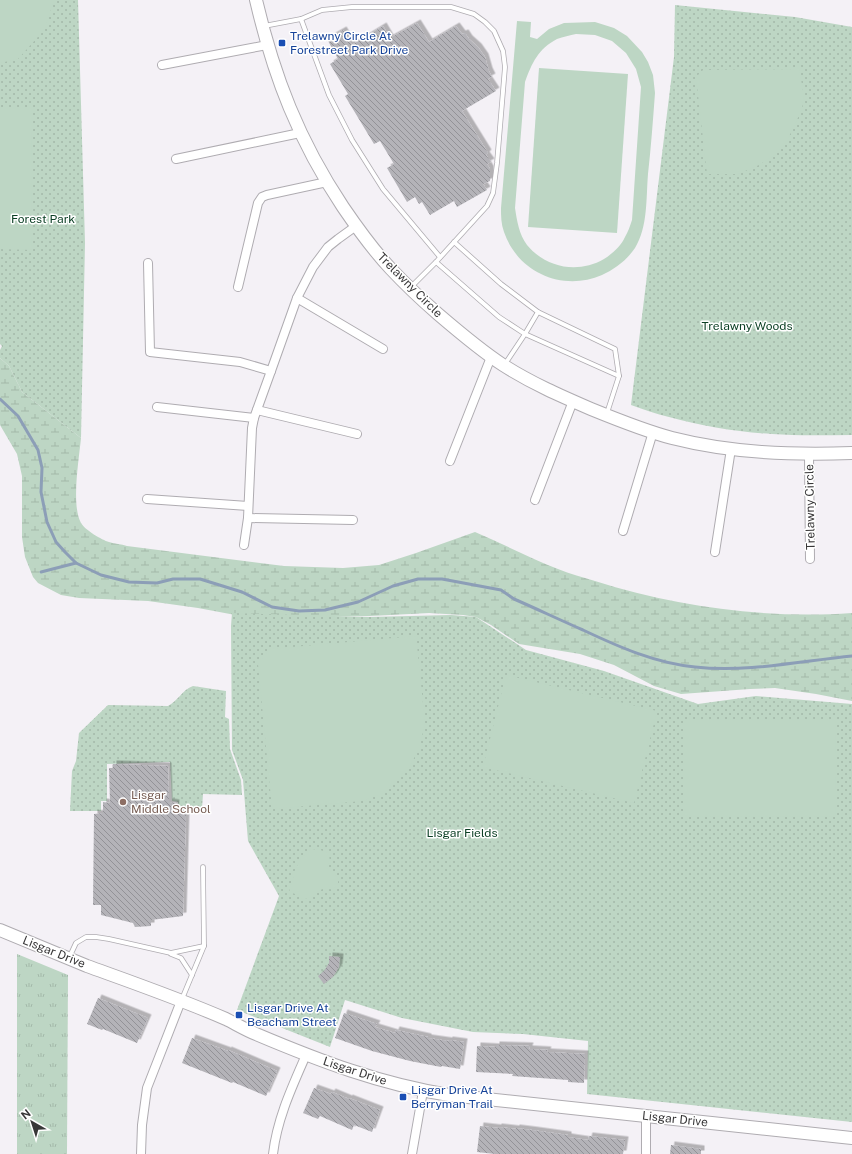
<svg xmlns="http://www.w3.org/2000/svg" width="852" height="1154" font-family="'Public Sans',sans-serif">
  <defs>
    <pattern id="grass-tufts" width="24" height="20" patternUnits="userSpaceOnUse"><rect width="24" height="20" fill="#bdd6c4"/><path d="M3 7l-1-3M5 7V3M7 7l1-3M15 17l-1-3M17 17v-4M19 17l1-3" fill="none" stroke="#a3b8a9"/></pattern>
    <pattern id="wetland-marsh" width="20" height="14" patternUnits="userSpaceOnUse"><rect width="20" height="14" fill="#bdd6c4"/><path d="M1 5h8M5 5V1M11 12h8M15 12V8" fill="none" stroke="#a3b8a9"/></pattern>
    <pattern id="park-dots" width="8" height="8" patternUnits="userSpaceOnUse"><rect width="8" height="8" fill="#bdd6c4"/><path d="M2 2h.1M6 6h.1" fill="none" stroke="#a3b8a9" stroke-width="1.8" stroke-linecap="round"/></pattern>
    <pattern id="building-back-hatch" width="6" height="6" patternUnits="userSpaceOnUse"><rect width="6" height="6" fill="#b4b3b8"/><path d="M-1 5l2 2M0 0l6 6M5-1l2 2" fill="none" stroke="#939297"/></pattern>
    <filter id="shadow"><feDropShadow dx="3.5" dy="-3.5" stdDeviation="0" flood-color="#0004"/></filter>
  </defs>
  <rect width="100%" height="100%" fill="#f4f1f6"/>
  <polygon fill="url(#grass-tufts)" points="17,954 68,975 67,1154 17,1154"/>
  <path fill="url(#wetland-marsh)" d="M0 358 9 366 22 392 81 438C79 459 71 505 81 523 85 530 102 540 109 542 115 544 121 544 127 546L284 566 343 568 379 565 416 553 475 532C503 544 530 558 558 569 570 574 583 577 595 581 677 607 766 619 852 613V701L816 694 775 688 750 689 681 694 654 686 614 665 580 654 519 644 491 625 476 617 463 615 429 613 370 616 246 617 198 608 148 601 79 598 61 595 38 583 33 577 25 557 22 537V476L17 454 0 425Z"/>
  <g fill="url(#park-dots)">
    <polygon points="0,0 78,0 85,243 81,438 22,392 9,366 0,358 0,350 2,346 0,344"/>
    <path d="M675 5 795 17 852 27V435C825 435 799 436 772 434 737 432 702 426 669 417 656 414 643 409 631 405L674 57Z"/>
    <polygon points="232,613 370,617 451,615 476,617 526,650 604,671 698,704 756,696 852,704 852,1122 587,1094 588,1041 523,1034 473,1032 402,1018 345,1000 330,1047 237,1010 279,896 248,841 243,780 232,750 231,626"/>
    <path d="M193 686 226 691 225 717 229 719 230 749 241 780 242 795 203 794 202 809 178 812V802L172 801 170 762 107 764V801H101V811H70L72 771 76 761 79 733 108 705 168 706C178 701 182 690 193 686Z"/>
  </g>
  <g fill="#bdd6c4" fill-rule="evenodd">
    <polygon points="0,0 54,0 45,29 18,59 0,63"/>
    <path d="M517 21 531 22 530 37 537 39 549 29 564 23 595 22 614 28 627 36 642 52 648 62 653 75 655 93C653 120 651 147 648 174 646 199 648 227 635 248 627 260 615 269 602 275 563 292 518 273 504 232 501 224 501 216 501 208ZM576 34 595 35 612 41 626 53 636 69 641 87 632 220C630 226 628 232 625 237 621 246 612 254 604 259 578 274 546 268 527 245 519 234 517 221 515 208L525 82C532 63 538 49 557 39 563 37 570 35 576 34Z"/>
    <polygon points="539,68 628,74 617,233 528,227"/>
    <polygon points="799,69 804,96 802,109 787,141 776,154 759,165 738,174 707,174 696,77 703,70"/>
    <polygon points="0,109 31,109 32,250 0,249"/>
    <polygon points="416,636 425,723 420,745 411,765 396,781 379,795 362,801 272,809 258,664 270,649"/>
    <polygon points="506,675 657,711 634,803 483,767"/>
    <polygon points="835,719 836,816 683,817 683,720"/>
    <path d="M311 849C326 850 334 852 327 868 332 873 342 877 337 885 336 887 334 888 332 889 329 890 326 888 323 889 315 891 312 899 304 899 298 898 296 892 290 893L289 887 291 886 295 870 301 858Z"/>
  </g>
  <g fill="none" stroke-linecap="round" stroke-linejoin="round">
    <g stroke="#8c9eb7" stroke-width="3">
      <path d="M0 399 18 416 38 450 42 468 41 492 47 522 56 542 65 552 76 563 101 575 129 582 157 583 173 579H200L242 592 272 607 299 611 325 610 358 602 393 586 418 579H442L501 590 514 599C537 609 560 620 583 630 619 647 655 663 695 667 746 673 801 661 852 656"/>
      <polyline points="41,572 76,563"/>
    </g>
  </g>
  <g fill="url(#building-back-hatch)" filter="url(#shadow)">
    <polygon points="417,23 429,42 456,26 462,34 465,33 469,39 478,47 485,57 489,71 492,77 488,79 496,91 462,111 488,153 486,155 491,162 487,164 490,169 490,181 483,184 487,190 457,207 454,201 430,215 422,202 419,204 415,197 407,202 387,168 394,164 380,141 374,144 345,96 348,94 330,64 338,59 327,39 343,30 352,45 383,26 390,38"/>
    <polygon points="113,764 168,766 169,802 176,803 175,813 186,813 183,916 151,920 151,926 135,927 133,923 101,915 101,905 93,905 94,814 103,813 103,802 110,803 109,768 113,768"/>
    <polygon points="329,956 340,957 339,967 333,977 324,984 318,976 324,971 329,963"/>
    <polygon points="98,998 148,1018 137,1043 103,1029 102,1030 87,1024"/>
    <polygon points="344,1013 377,1024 375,1027 395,1033 396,1030 428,1037 428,1038 449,1041 449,1040 464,1042 460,1069 442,1066 441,1067 410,1061 372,1051 335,1038"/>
    <polygon points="192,1038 228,1051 228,1050 277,1071 266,1096 233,1082 232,1083 182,1063"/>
    <polygon points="496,1045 530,1046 529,1049 548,1050 547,1052 585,1054 584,1083 568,1082 568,1080 512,1076 513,1074 476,1072 477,1046 496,1047"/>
    <polygon points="314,1088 331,1094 332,1092 349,1099 349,1098 380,1110 372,1132 354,1125 352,1130 320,1116 318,1119 303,1113"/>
    <polygon points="480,1126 498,1128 498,1127 516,1129 516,1128 532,1130 568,1135 568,1137 588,1140 589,1136 625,1140 623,1154 495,1154 477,1152"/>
    <polygon points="671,1145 701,1149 701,1154 670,1154"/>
  </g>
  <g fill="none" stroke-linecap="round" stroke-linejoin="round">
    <g stroke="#afacb1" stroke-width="5.5">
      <g id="lane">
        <polyline points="301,19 329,95 352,140 383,189 440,257"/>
        <polyline points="264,26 301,19 322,10 352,7 451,7 474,14 485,22 494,31 503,51 505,67 497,163 493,193 487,206 436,262 410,288"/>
        <polyline points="454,242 501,284 538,312 615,349 619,376 607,413"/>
        <polyline points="436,262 499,317 525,334 619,376"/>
        <polyline points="505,364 525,334 538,312"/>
        <polyline points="171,954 181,958 192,975"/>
        <polyline points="69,958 76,943 86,937 96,937 109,939 171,953 204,946 203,867"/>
        <polyline points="182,999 204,946"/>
      </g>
    </g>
    <g stroke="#afacb1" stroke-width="10">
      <g id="street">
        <polyline points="162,65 267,45"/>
        <polyline points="176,159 300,133"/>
        <polyline points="148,263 150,352 240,362 271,371"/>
        <polyline points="238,287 258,203 262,197 267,195 327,182"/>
        <polyline points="297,298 383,349"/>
        <polyline points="157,407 254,418"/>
        <polyline points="257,410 357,434"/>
        <polyline points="809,455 810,559"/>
        <polyline points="450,461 491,357"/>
        <polyline points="147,499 248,506"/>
        <polyline points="535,500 573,401"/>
        <polyline points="248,518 353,520"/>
        <polyline points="623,531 653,432"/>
        <polyline points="244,545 248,518 252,428 254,418 271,371 297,298 313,267 328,247 338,239 356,226"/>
        <polyline points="715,552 731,449"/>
        <polyline points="646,1116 646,1154"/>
        <polyline points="141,1154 142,1125 147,1088 181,1001"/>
        <path d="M273 1154C277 1119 292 1087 306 1055"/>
        <polyline points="412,1154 423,1091"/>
      </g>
    </g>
    <g stroke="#afacb1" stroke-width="14">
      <g id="secondary">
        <path d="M256 0C274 77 299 141 343 207 358 229 373 250 391 269 406 285 422 300 438 314 459 332 480 350 503 365 531 383 561 396 591 409 618 420 645 431 672 438 731 453 791 455 852 453"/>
        <path d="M0 930C29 942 58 954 87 966 134 983 180 999 226 1019 236 1024 246 1030 256 1034 320 1061 380 1084 449 1095L852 1138"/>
      </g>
    </g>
    <use href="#lane" stroke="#fff" stroke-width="4"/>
    <use href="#street" stroke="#fff" stroke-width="8"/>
    <use href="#secondary" stroke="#fff" stroke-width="12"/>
  </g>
  <g fill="#1a4fb4" stroke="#fff" stroke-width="1.5">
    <rect x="278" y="39" width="8" height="8" rx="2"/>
    <rect x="235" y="1011" width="8" height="8" rx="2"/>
    <rect x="399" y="1093" width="8" height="8" rx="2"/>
  </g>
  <circle fill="#8d6e63" stroke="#fff" stroke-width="1.5" cx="123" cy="802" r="4"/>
  <g text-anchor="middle" stroke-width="3" stroke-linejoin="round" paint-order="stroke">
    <g font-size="12" fill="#164399" stroke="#fff" text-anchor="start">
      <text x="290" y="40">Trelawny Circle At<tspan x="290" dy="14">Forestreet Park Drive</tspan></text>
      <text x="247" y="1012">Lisgar Drive At<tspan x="247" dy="14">Beacham Street</tspan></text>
      <text x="411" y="1094">Lisgar Drive At<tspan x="411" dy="14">Berryman Trail</tspan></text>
    </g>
    <g font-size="12" fill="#0c4025" stroke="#fff">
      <text x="43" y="223">Forest Park</text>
      <text x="747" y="330">Trelawny Woods</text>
      <text x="462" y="837">Lisgar Fields</text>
    </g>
    <g font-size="12" fill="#383738" stroke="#fff">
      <text transform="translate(410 285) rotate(45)" y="4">Trelawny Circle</text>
      <text transform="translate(810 507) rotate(-91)" y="4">Trelawny Circle</text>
      <text transform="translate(54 952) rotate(22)" y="4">Lisgar Drive</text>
      <text transform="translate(355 1071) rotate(18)" y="4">Lisgar Drive</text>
      <text transform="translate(675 1119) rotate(6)" y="4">Lisgar Drive</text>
    </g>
    <g font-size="12" fill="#785e54" stroke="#fff" text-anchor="start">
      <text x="131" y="799">Lisgar<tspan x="131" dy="14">Middle School</tspan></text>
    </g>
  </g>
  <g transform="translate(32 1122) rotate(321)" stroke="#ffffff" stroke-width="3" paint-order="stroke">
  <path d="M0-3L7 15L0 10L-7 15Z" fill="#383738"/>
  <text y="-6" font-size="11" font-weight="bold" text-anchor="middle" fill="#383738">N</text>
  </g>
</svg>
